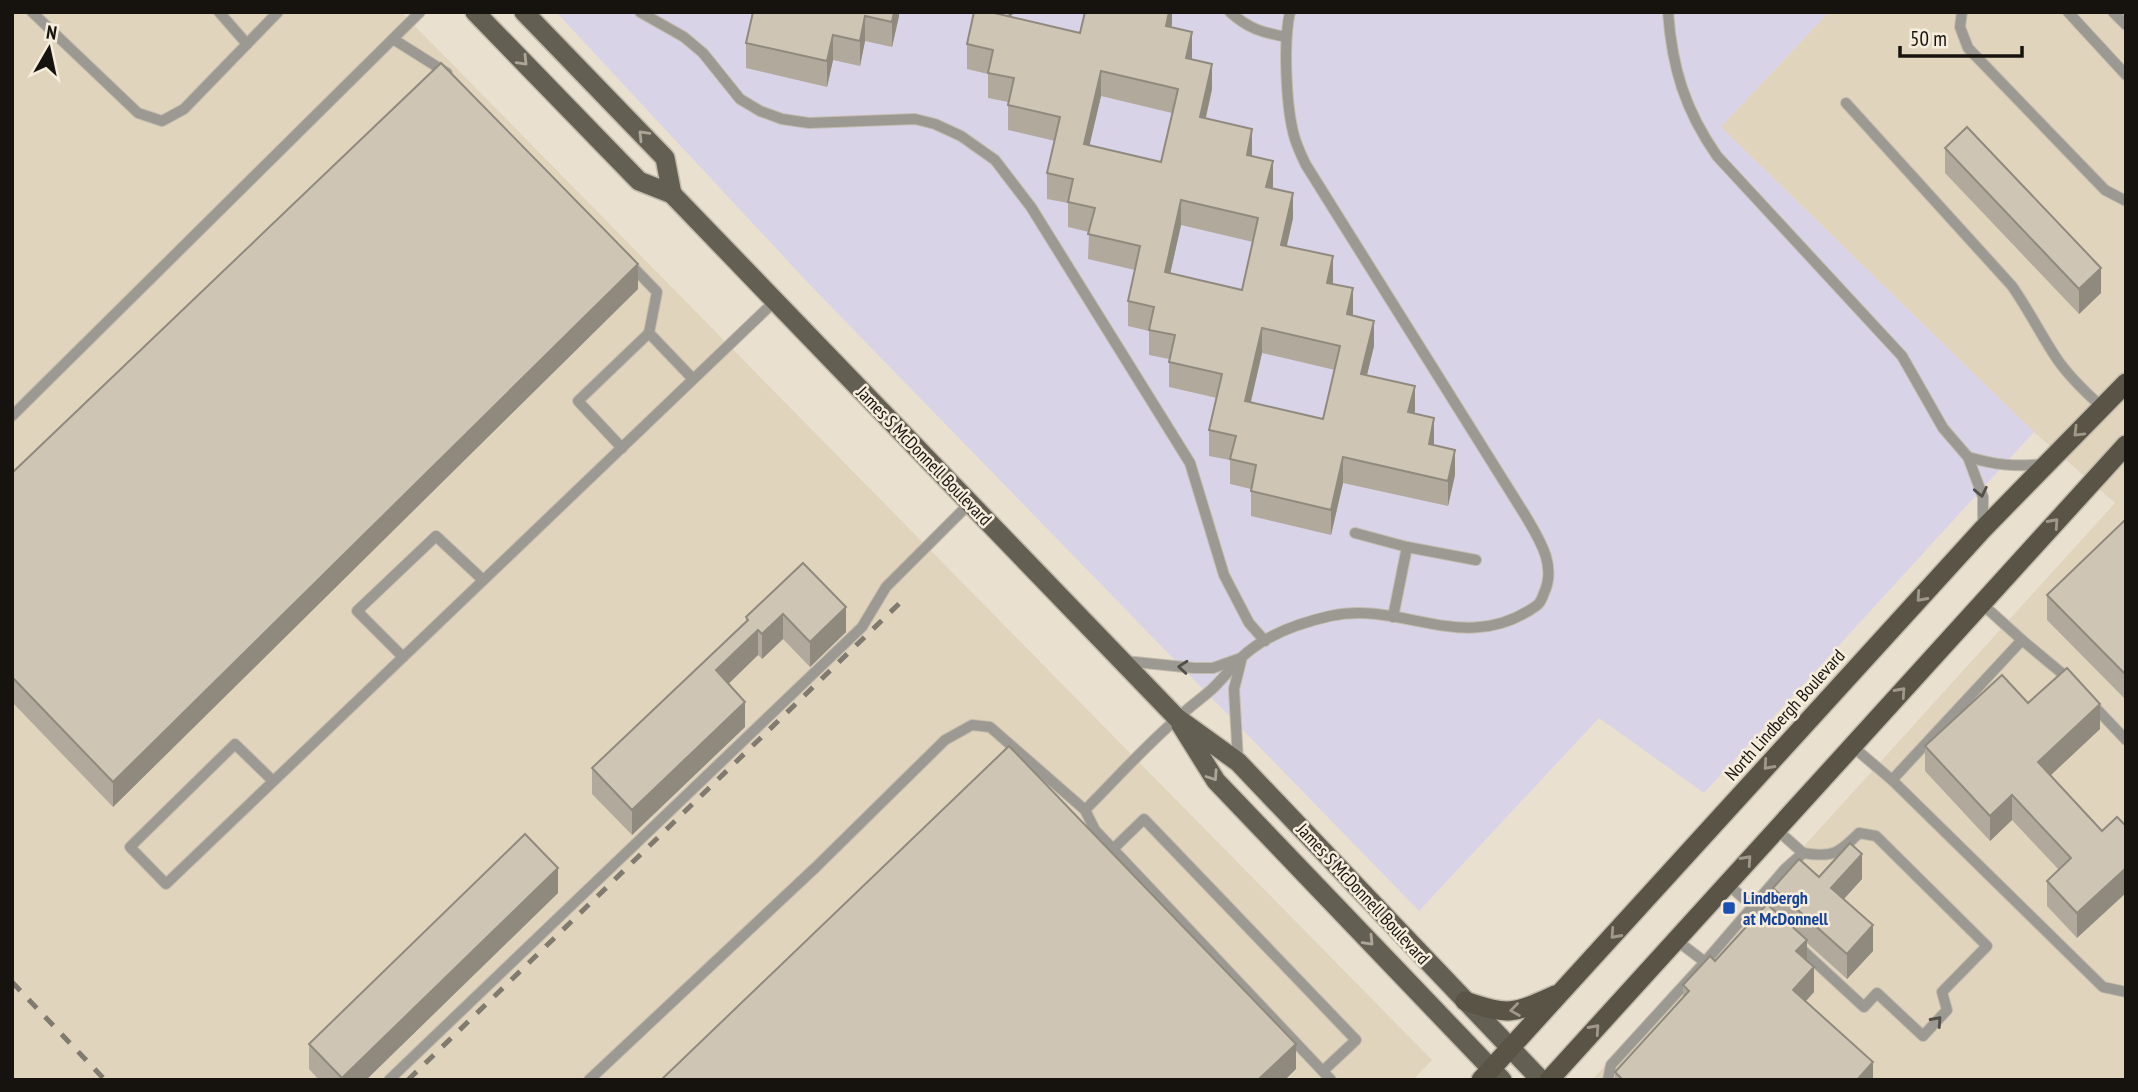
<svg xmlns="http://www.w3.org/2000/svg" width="2138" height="1092" font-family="'PT Sans Narrow',sans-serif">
  <rect width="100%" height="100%" fill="#e9e0cf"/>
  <polygon fill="#d9d3e8" points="556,12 1829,12 1721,127 2034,432 1704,793 1599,718 1419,911 811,286"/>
  <g fill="#e1d4bd">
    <polygon points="12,12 401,12 1432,1060 1413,1080 12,1080"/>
    <polygon points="1829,12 2126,12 2126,1080 1592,1080 2115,503 2034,432 1721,127"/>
  </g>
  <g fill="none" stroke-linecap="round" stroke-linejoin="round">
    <g stroke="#c3bbac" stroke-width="12">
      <g id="service">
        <polyline points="32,12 138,113 162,121 184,109 278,12"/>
        <polyline points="219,12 247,44"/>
        <polyline points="640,12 684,37 703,53 740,99 760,111 782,119 809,123 915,119 935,124 961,136 995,160 1031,207 1190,463 1224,575 1249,623 1265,641"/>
        <path d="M1230 12C1249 29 1261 32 1286 37"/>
        <path d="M1668 12C1672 68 1685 110 1717 156L1902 356 1943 428 1968 457 1983 497V529"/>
        <polyline points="1962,12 1960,27 1968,48 2105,190 2126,201"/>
        <polyline points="2068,12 2126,75"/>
        <polyline points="2113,12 2126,25"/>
        <polyline points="393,39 447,73"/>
        <path d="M1846 103 2012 286C2028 309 2040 333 2055 356 2068 376 2085 392 2103 408"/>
        <polyline points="629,263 657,292 649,333 693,379"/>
        <polyline points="12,416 420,12"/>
        <polyline points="622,448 578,401 649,333"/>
        <path d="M1968 457C1996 465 2014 467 2043 464"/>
        <polyline points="1355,533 1407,547 1476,560"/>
        <polyline points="1393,617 1407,547"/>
        <polyline points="2022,640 2070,680"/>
        <polyline points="403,657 357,611 436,536 483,580"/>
        <polyline points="1125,661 1194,668 1213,668 1241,658"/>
        <polyline points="2092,704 2126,740"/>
        <polyline points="1852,746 1892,780 2022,640 1981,603"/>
        <polyline points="1238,761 1234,689 1241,661"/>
        <polyline points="1892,780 2103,987 2126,992"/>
        <polyline points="273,781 235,744 130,847 166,884 775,301"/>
        <path d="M1085 810C1116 779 1146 745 1179 717 1189 707 1201 699 1211 690 1222 680 1230 669 1240 659 1263 636 1299 623 1330 616 1404 600 1464 657 1536 606 1541 603 1542 598 1544 593 1557 565 1539 539 1525 515L1306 165C1302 157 1298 148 1295 139 1286 110 1283 42 1290 12"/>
        <polyline points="1776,829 1803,853"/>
        <polyline points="1113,849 1144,819 1356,1040 1324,1070"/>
        <polyline points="1726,883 1770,921"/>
        <path d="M1676 940 1705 962 1785 869 1803 853C1833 858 1839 853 1859 833L1876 836 1987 946 1942 992 1947 1010 1923 1036 1877 993 1864 1007 1799 947"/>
        <polyline points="389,1080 862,627 886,587 970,503"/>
        <polyline points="589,1080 816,867 945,740 972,725 990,727 1085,810 1095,830 1331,1080"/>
        <polyline points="1608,1080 1611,1065 1705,962"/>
      </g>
    </g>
    <g stroke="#c3bbac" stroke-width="22">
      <g id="primary">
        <polyline points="475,12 639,181 672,194 1177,718 1238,762 1541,1080"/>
        <polyline points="524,12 665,158 672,194"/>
        <polyline points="1181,725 1216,781 1502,1080"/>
      </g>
    </g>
    <g stroke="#c3bbac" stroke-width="22">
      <g id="trunk">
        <path d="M1465 1001C1509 1016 1513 1014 1555 995"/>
        <polyline points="1481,1080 1983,529 2126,383"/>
        <polyline points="1549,1080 2126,445"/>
      </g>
    </g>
    <use href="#service" stroke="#9c9992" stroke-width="10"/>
    <use href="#primary" stroke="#635f52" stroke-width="19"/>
    <use href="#trunk" stroke="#595446" stroke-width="19"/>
    <g stroke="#807a6f" stroke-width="5" stroke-dasharray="12 12" stroke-linecap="butt">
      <polyline points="12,982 105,1080"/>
      <polyline points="408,1080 907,596"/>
    </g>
  </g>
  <g fill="#b1a99b" fill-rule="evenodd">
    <polygon points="743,12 899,12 899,16 892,47 865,41 860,66 833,60 827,87 746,68 746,43 753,14"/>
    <path d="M1006 12H1016L1009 17 1080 33 1172 12 1171 27 1192 57 1191 59 1212 89 1206 118 1252 154V156L1273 186 1272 188 1293 218 1287 246 1333 282 1332 284 1353 314 1352 316 1374 346 1367 375 1415 411 1414 413 1434 443V445L1455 475 1448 506 1343 483 1331 535 1251 516V489L1230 484V460L1209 456V430L1217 398 1169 387V359L1149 355V331L1128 326V301L1135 270 1088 259 1089 232 1068 227V203L1047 199V173L1055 141 1008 130V102L988 98V74L967 69V44L1008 16ZM1101 96 1172 113 1161 162 1089 146ZM1181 225 1253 242 1242 290 1170 274ZM1262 353 1335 370 1323 419 1251 402Z"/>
    <polygon points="1945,148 2101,293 2079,314 1945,173"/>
    <polygon points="638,289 113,807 12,702 12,473"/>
    <polygon points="2126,519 2126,700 2047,620 2047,595"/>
    <polygon points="803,563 846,632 810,667 783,639 762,659 758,655 728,684 745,727 632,835 592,794 592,768 746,621 746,617"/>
    <polygon points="2028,703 2100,729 2051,775 2102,831 2077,938 2047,906 2047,881 2059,870 2012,820 1990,841 1925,771 1925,746"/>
    <polygon points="1862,879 1844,899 1873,951 1847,979 1807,943 1807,961 1814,992 1806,1001 1873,1080 1615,1080 1615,1072 1683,998 1683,985 1715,961 1773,909 1773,888"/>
    <polygon points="558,893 366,1080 319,1080 309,1069 309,1044"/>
  </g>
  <g fill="#908a7e">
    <polygon points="894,12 899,12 899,16 892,47 892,22"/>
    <polygon points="1009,12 1016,12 1009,17"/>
    <polygon points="1169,12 1172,12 1172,24 1166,51 1166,26"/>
    <polygon points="865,16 865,41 860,66 860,41"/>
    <polygon points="1192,32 1192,57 1186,83 1186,58"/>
    <polygon points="833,35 833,60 827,87 827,61"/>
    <polygon points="1212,64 1212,89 1200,142 1200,117"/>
    <polygon points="1101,71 1101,96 1084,169 1084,144"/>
    <polygon points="1252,129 1252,154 1247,180 1247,155"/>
    <polygon points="1273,161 1273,186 1266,212 1266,187"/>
    <polygon points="1293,193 1293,218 1281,270 1281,245"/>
    <polygon points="1181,200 1181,225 1165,297 1165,272"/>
    <polygon points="1333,256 1333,282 1327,308 1327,283"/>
    <polygon points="638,264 638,289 113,807 113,782"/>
    <polygon points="2101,268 2101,293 2079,314 2079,289"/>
    <polygon points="1353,288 1353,314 1347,340 1347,314"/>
    <polygon points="1374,321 1374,346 1361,399 1361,374"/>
    <polygon points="1262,328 1262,353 1245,426 1245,401"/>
    <polygon points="1415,386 1415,411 1408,437 1408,412"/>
    <polygon points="1434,418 1434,443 1429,469 1429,444"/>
    <polygon points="1455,450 1455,475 1448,506 1448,481"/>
    <polygon points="1343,457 1343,483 1331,535 1331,510"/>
    <polygon points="846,607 846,632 810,667 810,642"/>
    <polygon points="783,614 783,639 762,659 762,634"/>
    <polygon points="758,630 758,655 716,696 716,670"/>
    <polygon points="745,702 745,727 632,835 632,810"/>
    <polygon points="2100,704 2100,729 2038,787 2038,762"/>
    <polygon points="2012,795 2012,820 1990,841 1990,816"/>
    <polygon points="1862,854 1862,879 1831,913 1831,888"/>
    <polygon points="558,868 558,893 366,1080 342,1080 342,1078"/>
    <polygon points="2126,868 2126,893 2077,938 2077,913"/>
    <polygon points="1873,925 1873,951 1847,979 1847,954"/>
    <polygon points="1807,940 1807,965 1796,951"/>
    <polygon points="1814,967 1814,992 1793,1015 1793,990"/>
    <polygon points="1296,1044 1296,1069 1285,1080 1258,1080"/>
    <polygon points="1873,1062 1873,1080 1857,1080"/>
  </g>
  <g fill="#cec5b4" stroke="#908a7e" stroke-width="2" fill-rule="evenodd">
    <polygon points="753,12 894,12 892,22 865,16 860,41 833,35 827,61 746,43"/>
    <path d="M974 12H990L1080 33 1085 12H1169L1166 26 1192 32 1186 58 1212 64 1200 117 1252 129 1247 155 1273 161 1266 187 1293 193 1281 245 1333 256 1327 283 1353 288 1347 314 1374 321 1361 374 1415 386 1408 412 1434 418 1429 444 1455 450 1448 481 1343 457 1331 510 1251 491 1256 465 1230 459 1236 436 1209 430 1222 374 1169 362 1175 335 1149 330 1154 307 1128 301 1140 246 1088 234 1095 208 1068 202 1073 179 1047 173 1060 117 1008 105 1014 78 988 73 993 50 967 44ZM1101 71 1178 89 1161 162 1084 144ZM1181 200 1258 218 1242 290 1165 272ZM1262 328 1340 346 1323 419 1245 401Z"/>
    <polygon points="441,63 638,264 113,782 12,677 12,473"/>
    <polygon points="1967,127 2101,268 2079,289 1945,148"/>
    <polygon points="2126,519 2126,675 2047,595"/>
    <polygon points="803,563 846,607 810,642 783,614 762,634 758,630 716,670 745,702 632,810 592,768 748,620 746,617"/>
    <polygon points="2067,668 2100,704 2038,762 2102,831 2117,817 2126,826 2126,868 2077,913 2047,881 2071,858 2012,795 1990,816 1925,746 2002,675 2028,703"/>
    <polygon points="1009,746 1296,1044 1258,1080 661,1080"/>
    <polygon points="525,834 558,868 342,1078 309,1044"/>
    <polygon points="1850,843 1862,854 1831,888 1873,925 1847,954 1773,888 1799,859 1819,877"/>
    <polygon points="1767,904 1807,940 1796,951 1814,967 1793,990 1873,1062 1857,1080 1623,1080 1615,1072 1689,991 1683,985 1710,956 1715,961"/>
  </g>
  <defs><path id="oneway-chevron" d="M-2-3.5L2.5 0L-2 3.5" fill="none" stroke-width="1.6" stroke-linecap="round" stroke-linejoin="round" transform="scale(1.75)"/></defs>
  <g stroke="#aca697">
    <use href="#oneway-chevron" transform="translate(523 61) rotate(46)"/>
    <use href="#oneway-chevron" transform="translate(643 135) rotate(-134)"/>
    <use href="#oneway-chevron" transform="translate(1213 776) rotate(56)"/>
    <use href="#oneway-chevron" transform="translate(1369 941) rotate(46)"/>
  </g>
  <g stroke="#a0998a">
    <use href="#oneway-chevron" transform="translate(2078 432) rotate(135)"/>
    <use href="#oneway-chevron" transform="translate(2054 523) rotate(-48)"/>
    <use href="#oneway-chevron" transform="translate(1921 597) rotate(132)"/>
    <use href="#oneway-chevron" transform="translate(1901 692) rotate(-48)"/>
    <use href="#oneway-chevron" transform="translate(1768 765) rotate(132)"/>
    <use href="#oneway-chevron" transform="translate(1747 860) rotate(-48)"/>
    <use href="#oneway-chevron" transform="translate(1615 934) rotate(132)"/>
    <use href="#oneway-chevron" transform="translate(1515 1010) rotate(172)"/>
    <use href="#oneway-chevron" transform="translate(1595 1029) rotate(-48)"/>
  </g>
  <g stroke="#524f49">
    <use href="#oneway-chevron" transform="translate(1981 492) rotate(78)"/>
    <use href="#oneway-chevron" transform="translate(1183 667) rotate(-175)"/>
    <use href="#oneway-chevron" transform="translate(1937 1021) rotate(-48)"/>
  </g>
  <rect fill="#1a4fb4" stroke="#f6eddc" stroke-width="2.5" x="1722" y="901" width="14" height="14" rx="3.5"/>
  <g text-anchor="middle" stroke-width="5" stroke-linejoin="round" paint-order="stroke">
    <g font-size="18" fill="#16130e" stroke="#f6eddc">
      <text transform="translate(924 456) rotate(46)" y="6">James S McDonnell Boulevard</text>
      <text transform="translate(1785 715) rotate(-48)" y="6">North Lindbergh Boulevard</text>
      <text transform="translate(1363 894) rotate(47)" y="6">James S McDonnell Boulevard</text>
    </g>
    <g font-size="18" font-weight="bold" fill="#164399" stroke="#f6eddc" text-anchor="start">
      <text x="1743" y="904">Lindbergh<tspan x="1743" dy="21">at McDonnell</tspan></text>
    </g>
  </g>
  <rect width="2138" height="1092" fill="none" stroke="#16130e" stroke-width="28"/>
  <g transform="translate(49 49) rotate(9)" stroke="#f6eddc" stroke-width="5" paint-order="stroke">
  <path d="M0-5L12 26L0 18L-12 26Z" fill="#16130e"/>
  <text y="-10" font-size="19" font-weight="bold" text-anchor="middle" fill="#16130e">N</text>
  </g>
  <path d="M1900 46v10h122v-10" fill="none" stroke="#16130e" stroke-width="3.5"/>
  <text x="1910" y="46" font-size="21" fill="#16130e" stroke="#f6eddc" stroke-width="5" paint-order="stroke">50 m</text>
</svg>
